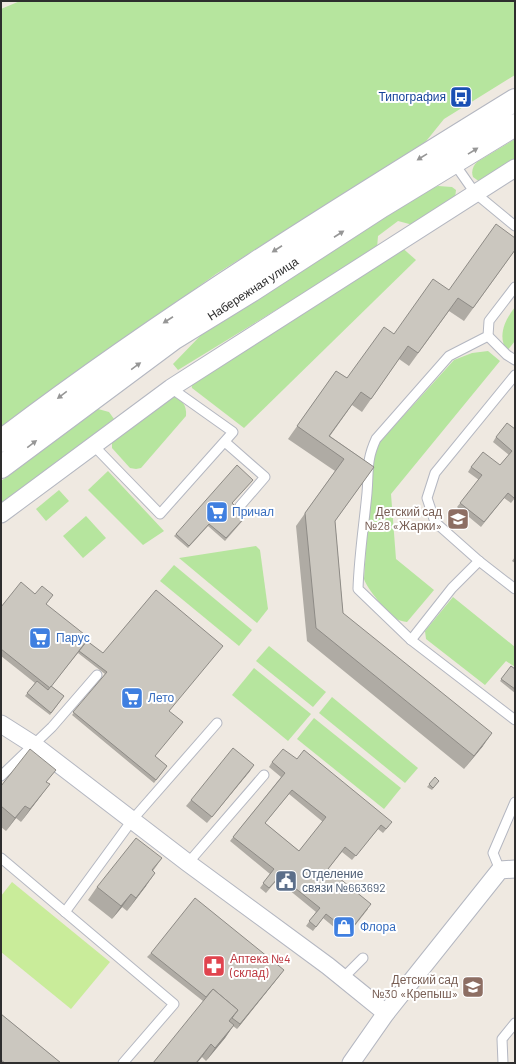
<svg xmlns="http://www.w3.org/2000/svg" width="516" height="1064" font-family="Barlow,sans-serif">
  <rect width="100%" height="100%" fill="#efe9e1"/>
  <g fill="#b6e59e">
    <polygon points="20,1 515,1 515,75 444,119 423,145 216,274 1,428 1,9"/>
    <path d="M515 139V162L480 182 473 177C471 171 473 166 477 162Z"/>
    <polygon points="438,186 452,187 456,190 455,198 413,225 398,221 378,236 377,248 178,370 173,364 203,333 427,191"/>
    <polygon points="399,245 416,260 244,428 192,388 191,382"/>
    <path d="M515 307V341L507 351C497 336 505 320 515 307Z"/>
    <path d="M488 351 500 361 391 494 396 559 434 590 407 622C403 621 399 621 395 618 387 612 367 589 364 579L372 460 378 444 454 360 472 353Z"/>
    <path d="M170 396C182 397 187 406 186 416L141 468 136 469 130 468 112 448V442Z"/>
    <polygon points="98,409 109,412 114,419 1,507 1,481"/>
    <polygon points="108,471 164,531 143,545 88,490"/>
    <polygon points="59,490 69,501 46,521 36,509"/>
    <polygon points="86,516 106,538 83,558 63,536"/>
    <polygon points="256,546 260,550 268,609 257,623 179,558"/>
    <polygon points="174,565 252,630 239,646 160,581"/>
    <polygon points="453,597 515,647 515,667 506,661 485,685 426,639 425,631"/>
    <polygon points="269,646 326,692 313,707 256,661"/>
    <polygon points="254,668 311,714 288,741 232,695"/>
    <polygon points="332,697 418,768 405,783 319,713"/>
    <polygon points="314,718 401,788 384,809 297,739"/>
  </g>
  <polygon fill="#c9ec9a" points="12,882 110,962 71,1009 1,952 1,896"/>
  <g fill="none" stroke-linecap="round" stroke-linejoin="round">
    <g stroke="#b4b7c1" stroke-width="11">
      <g id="service">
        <polyline points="454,163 475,193 515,226"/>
        <path d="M515 287 489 321 488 336 449 356 376 439C366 461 369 470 367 493 364 525 359 556 358 589L411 640 515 720"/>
        <polyline points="488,336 507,355 515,360"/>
        <polyline points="515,375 435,473 427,498 435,522 479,561 515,589"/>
        <polyline points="225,442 265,477 240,506"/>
        <polyline points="94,446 160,514 233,432 171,388"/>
        <polyline points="411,640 452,588 479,561"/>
        <polyline points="1,776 52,727 97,675"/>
        <polyline points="1,858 174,1004 123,1063"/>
        <polyline points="188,863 264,775"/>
        <polyline points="500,870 493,853 515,802"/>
        <polyline points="65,912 133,819 217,723"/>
        <polyline points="343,978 363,958"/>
        <polyline points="503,1063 502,1039 515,1023"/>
      </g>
    </g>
    <g stroke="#b4b7c1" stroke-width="19">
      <g id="minor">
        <polyline points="1,514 171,388 515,168"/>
        <polyline points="1,724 34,745 188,863 328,966 386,1013"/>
        <polyline points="351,1063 386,1013 500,870 515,869"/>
      </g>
    </g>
    <g stroke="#b4b7c1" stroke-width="24">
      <g id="secondary">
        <path d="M1 441C165 316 340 208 515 100"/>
        <polyline points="1,467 173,339 251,291 382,206 515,125"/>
      </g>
    </g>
    <use href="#service" stroke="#fff" stroke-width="9"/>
    <use href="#minor" stroke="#fff" stroke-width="17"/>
    <use href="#secondary" stroke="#fff" stroke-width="22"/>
  </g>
  <g fill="#afaba4" fill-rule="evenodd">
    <polygon points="515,250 464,321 449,311 409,366 399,359 362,412 352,405 330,436 374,467 335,521 343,613 483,746 464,769 307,641 296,526 335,471 288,439 336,371 347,378 394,334 449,290"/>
    <polygon points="515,429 515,498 511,503 504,498 481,527 457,507 479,480 468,472 471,467 500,465 509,455 493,442 496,437"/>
    <polygon points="251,482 232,503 245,518 225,541 208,526 188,548 174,536 176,534"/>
    <polygon points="515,557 515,563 512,561"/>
    <polygon points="46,605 169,711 155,756 167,766 154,783 72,715 105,674 78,653 51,686 64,696 50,715 25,696 35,683 1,656 1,607"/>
    <polygon points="511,666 515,669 515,693 500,681"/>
    <path d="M297 759 389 826 383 833 378 829 352 860 342 852 328 869 368 909 346 937 323 918 313 931 306 926 316 912 277 880 266 893 260 888 270 874 230 841 281 777 269 767 272 762ZM289 794 323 822 299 851 265 823Z"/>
    <polygon points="250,771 207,823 186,806 191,800"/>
    <polygon points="435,777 439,781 432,790 427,787"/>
    <polygon points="47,782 40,797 21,822 16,818 6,831 1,827 1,786"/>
    <polygon points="162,858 153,871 146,886 127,911 122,907 112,919 88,900 97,887"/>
    <polygon points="151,953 281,974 237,1029 233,1026 225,1038 206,1061 202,1057 203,1001 147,957"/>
    <polygon points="1,1014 61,1063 1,1063"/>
  </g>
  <g fill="#8e8b86">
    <polygon points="492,733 483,746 464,769 474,756"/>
    <polygon points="254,765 250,771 207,823 212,817"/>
    <polygon points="50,784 40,797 21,822 30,809"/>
    <polygon points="25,806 16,818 6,831 15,818"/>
    <polygon points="155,873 146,886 127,911 136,898"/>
    <polygon points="131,894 122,907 112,919 121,906"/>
    <polygon points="284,970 281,974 237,1029 240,1024"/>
    <polygon points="234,1025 225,1038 206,1061 215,1048"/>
    <polygon points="211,1044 202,1057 197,1063 196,1063"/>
  </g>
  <g fill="#cbc7bf" stroke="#8e8b86" fill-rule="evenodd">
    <polygon points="496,224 515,238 515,250 473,308 458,298 418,353 408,346 371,399 361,392 329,436 374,467 335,521 343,613 492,733 474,756 316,628 305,513 344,459 297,426 336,371 347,378 384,327 394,334 433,279 449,290"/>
    <polygon points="507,423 515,429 515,497 514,498 508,493 484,522 460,503 482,475 471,467 483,452 500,465 512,451 496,437"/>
    <polygon points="237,465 253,480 232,503 246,516 226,538 209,524 189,546 176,534"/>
    <polygon points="21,582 35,594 42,586 53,595 46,604 89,638 50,688 1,649 1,607"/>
    <polygon points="156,590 223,646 169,711 183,722 155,756 167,766 156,780 73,712 107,672 79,651 87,641 103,653"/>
    <polygon points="511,666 515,669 515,689 501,679"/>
    <polygon points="37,681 48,690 51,686 64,696 51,713 27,693"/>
    <polygon points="233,748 254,765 212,817 191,800"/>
    <polygon points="30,749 56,770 46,782 50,784 30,809 25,806 15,818 1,806 1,786"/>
    <path d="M283 749 297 759 304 750 392 822 386 829 381 825 356 856 345 847 328 869 371 904 349 932 326 914 316 927 309 921 320 908 280 876 269 888 263 883 274 869 233 837 285 773 272 762ZM292 790 326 817 299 851 265 823Z"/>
    <polygon points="435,777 439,781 433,788 429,784"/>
    <polygon points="136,838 162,858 152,870 155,873 136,898 131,894 121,906 97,887"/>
    <polygon points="195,898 284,970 240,1024 232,1018 238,1010 213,989 206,997 151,953"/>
    <polygon points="213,989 238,1010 229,1021 234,1025 215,1048 211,1044 196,1063 153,1063"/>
    <polygon points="1,1014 61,1063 5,1063 1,1060"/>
  </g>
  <defs><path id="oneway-solid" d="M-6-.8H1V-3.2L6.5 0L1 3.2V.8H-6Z"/></defs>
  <g fill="#969696">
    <use href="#oneway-solid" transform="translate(473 151) rotate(-32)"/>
    <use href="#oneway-solid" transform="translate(422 157) rotate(148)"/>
    <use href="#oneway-solid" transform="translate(339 234) rotate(-33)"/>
    <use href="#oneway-solid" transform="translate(277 249) rotate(147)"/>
    <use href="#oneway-solid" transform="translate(168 320) rotate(147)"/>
    <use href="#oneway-solid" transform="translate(136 366) rotate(-36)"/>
    <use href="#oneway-solid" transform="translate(62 395) rotate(143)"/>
    <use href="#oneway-solid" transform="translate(32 444) rotate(-37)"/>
  </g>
  <defs>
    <g id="bus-square" transform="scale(1.15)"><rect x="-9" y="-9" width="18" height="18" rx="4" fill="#1a4fb4" stroke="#fff"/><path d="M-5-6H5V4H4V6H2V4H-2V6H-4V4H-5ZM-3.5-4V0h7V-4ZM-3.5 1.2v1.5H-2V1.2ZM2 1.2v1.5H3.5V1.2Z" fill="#fff"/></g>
    <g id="supermarket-square" transform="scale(1.15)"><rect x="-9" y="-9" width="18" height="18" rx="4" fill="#3f7fe0" stroke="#fff"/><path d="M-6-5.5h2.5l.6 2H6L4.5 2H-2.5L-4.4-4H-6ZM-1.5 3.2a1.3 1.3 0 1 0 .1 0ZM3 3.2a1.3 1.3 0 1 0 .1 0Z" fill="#fff"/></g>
    <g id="school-square" transform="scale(1.15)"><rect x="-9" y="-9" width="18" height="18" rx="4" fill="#8d6e63" stroke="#fff"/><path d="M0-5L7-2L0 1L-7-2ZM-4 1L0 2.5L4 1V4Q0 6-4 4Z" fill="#fff"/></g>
    <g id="civic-square" transform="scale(1.15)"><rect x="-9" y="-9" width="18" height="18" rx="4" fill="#5c6f8a" stroke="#fff"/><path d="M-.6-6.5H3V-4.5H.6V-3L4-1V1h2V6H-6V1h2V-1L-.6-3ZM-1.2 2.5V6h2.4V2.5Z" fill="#fff"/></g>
    <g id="shop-square" transform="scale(1.15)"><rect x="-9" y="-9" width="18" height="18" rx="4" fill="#3f7fe0" stroke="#fff"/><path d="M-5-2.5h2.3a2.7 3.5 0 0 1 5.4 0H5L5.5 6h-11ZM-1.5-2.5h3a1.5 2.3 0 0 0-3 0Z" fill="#fff"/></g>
    <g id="pharmacy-square" transform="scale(1.15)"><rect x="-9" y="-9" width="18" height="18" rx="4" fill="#e0444e" stroke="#fff"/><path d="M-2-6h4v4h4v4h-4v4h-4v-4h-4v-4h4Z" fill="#fff"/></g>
  </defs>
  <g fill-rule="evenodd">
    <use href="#bus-square" x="461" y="97"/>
    <use href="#supermarket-square" x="217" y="512"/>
    <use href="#school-square" x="458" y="519"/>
    <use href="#supermarket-square" x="40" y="638"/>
    <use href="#supermarket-square" x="132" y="698"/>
    <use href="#civic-square" x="286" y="881"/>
    <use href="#shop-square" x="344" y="927"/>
    <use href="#pharmacy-square" x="214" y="966"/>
    <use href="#school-square" x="473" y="987"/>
  </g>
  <g text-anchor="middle" stroke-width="4" stroke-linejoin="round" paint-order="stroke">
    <g font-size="12" fill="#164399" stroke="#fff" text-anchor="end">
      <text x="446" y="101">Типография</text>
    </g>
    <g font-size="12" fill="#2e2e2e" stroke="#fff">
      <text transform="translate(253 289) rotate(-33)" y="4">Набережная улица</text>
    </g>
    <g font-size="12" fill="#366cbe" stroke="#fff" text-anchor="start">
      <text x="232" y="516">Причал</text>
      <text x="56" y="642">Парус</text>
      <text x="148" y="702">Лето</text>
      <text x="360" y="931">Флора</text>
    </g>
    <g font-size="12" fill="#785e54" stroke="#fff" text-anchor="end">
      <text x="442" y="516">Детский сад<tspan x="442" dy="14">№28 «Жарки»</tspan></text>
      <text x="458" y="984">Детский сад<tspan x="458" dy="14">№30 «Крепыш»</tspan></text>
    </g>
    <g font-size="12" fill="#4e5e75" stroke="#fff" text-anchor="start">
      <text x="302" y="878">Отделение<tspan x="302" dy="14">связи №663692</tspan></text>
    </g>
    <g font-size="12" fill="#be3a42" stroke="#fff" text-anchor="start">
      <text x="230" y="963">Аптека №4<tspan x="230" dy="14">(склад)</tspan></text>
    </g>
  </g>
  <rect width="516" height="1064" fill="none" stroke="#2e2e2e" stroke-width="4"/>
</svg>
